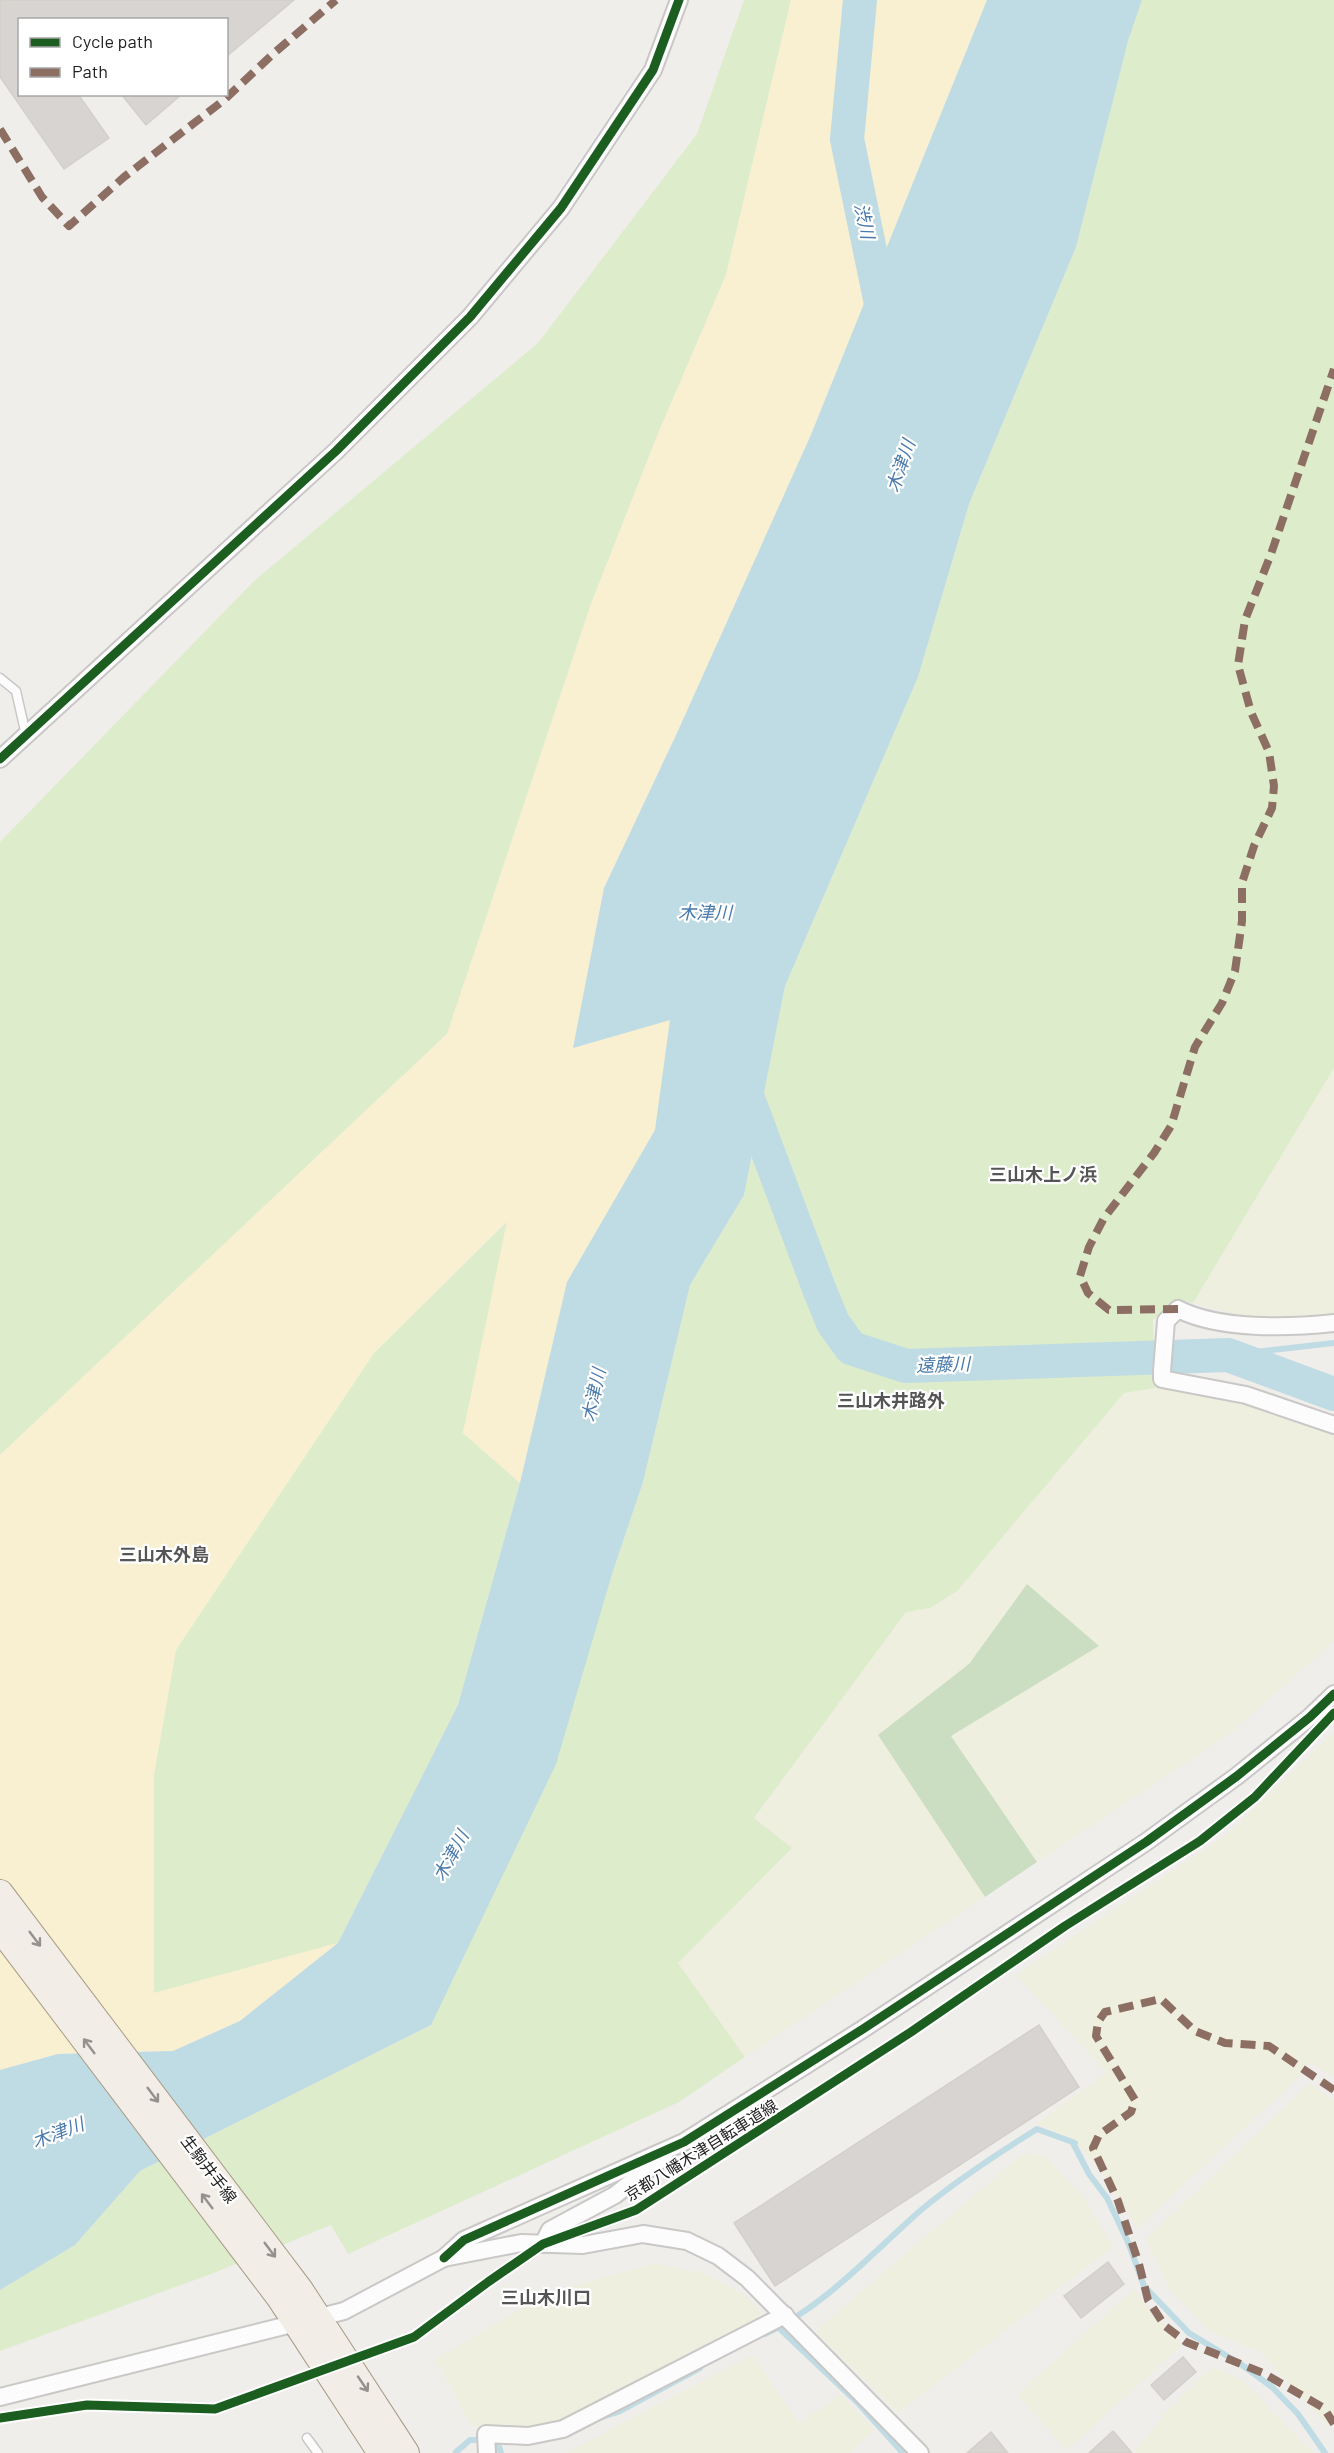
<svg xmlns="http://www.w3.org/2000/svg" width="1334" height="2453" font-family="Barlow,'Noto Sans JP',sans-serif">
  <rect width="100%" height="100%" fill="#f0eeeb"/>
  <g fill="#efefdf">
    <polygon points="1334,1068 1334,1318 1277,1320 1241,1316 1193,1303"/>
    <polygon points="1155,1388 1195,1388 1246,1400 1334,1432 1334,1641 1231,1733 1037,1862 950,1736 1098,1647 1027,1584 969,1664 878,1735 985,1897 745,2057 678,1963 791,1849 754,1819 906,1611 930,1608 957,1591 1124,1393"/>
    <polygon points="1334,1732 1334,2077 1310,2062 1298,2078 1137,2228 1107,2179 1074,2140 1036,2124 1107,2073 1016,1975 1226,1835"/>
    <polygon points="1310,2083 1334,2101 1334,2419 1328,2426 1260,2352 1210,2331 1168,2287 1146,2239"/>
    <polygon points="1024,2153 1045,2156 1085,2199 1113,2247 898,2413 815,2331"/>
    <polygon points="655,2263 705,2274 743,2294 761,2312 760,2325 557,2425 528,2431 471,2426 435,2359 548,2293"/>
    <polygon points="1135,2288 1141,2299 1182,2345 1067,2450 1017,2395"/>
    <polygon points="752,2355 799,2423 840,2395 875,2430 849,2453 566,2453"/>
    <polygon points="1212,2367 1243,2381 1313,2453 1134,2453 1168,2410"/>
  </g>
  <g fill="#ddeccb">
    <polygon points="744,0 791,0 726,275 657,436 591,604 447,1034 0,1455 0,842 254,581 538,343 697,134"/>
    <polygon points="1142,0 1334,0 1334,1068 1193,1303 1179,1299 1153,1320 1155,1388 1124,1393 957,1591 930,1608 906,1612 754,1818 792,1848 678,1963 745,2057 679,2102 348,2254 331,2225 211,2274 0,2351 0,2290 75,2245 140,2171 431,2025 612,1574 643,1482 690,1285 744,1195 785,986 918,677 969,504 1076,247 1128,41"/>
    <polygon points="508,1221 463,1433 520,1483 458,1705 338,1943 154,1993 154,1774 176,1650 374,1353"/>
  </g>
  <polygon fill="#cbdec1" points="1027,1584 1099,1646 951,1736 1037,1862 985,1897 878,1735 969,1664"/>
  <polygon fill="#f8f0d0" points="791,0 987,0 810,437 677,733 604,888 574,1048 671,1019 655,1130 567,1282 520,1483 463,1433 507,1221 374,1353 176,1650 154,1774 154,1993 338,1943 240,2021 173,2051 58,2054 0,2070 0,1455 447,1034 591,604 657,436 726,275"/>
  <polygon fill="#bfdbe3" points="987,0 1142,0 1128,41 1076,247 969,504 918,677 785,986 744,1195 690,1285 643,1482 612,1574 556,1764 431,2025 140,2171 75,2245 0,2290 0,2070 58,2054 173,2051 240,2021 338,1943 458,1705 520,1483 567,1282 655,1130 670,1020 573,1048 604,888 677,733 810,437"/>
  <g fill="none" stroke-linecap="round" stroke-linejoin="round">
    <g stroke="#bfdbe3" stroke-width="6">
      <polyline points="1228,1355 1334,1343"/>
      <polyline points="1073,2143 1089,2174 1107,2198 1128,2242 1144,2286 1189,2333 1242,2365 1272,2387 1298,2414 1325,2453"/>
      <polyline points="779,2328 858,2403 903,2453"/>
      <path d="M765 2334C825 2306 872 2253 921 2210 957 2180 997 2154 1037 2129L1075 2143"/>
      <polyline points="599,2418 618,2412 700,2368"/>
      <polyline points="497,2441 501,2453"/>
      <polyline points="456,2452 470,2440 484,2440"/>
    </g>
    <g stroke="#bfdbe3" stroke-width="34">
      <polyline points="860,0 847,139 885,323"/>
      <polyline points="741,1080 820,1291 833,1323 851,1348 906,1366 1228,1355 1334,1394"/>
    </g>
  </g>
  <g fill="#d7d4d2" stroke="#d3d0cc" stroke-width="1.5">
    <polygon points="0,0 294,0 226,57 226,20 20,20 20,94 78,94 109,138 64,169 0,77"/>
    <polygon points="121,94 182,94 146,125"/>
    <polygon points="1039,2025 1079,2087 775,2286 734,2223"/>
    <polygon points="1108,2262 1124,2284 1081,2318 1064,2296"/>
    <polygon points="1183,2357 1196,2372 1164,2400 1151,2385"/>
    <polygon points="1113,2431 1132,2453 1089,2453"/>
    <polygon points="991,2432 1008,2453 967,2453"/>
  </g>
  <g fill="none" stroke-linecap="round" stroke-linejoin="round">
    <g stroke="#c9c8c7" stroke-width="11">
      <g id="lane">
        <polyline points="0,678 16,691 26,735"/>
        <polyline points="307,2438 318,2453"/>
      </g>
    </g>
    <g stroke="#c9c8c7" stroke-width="20">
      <g id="street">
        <polyline points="0,759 336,451 470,317 561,208 653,70 679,0"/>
        <path d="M1334 1323C1288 1328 1219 1330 1178 1309L1166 1321 1162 1371V1379L1246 1395 1334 1425"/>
        <polyline points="543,2244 550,2230 615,2195 664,2157"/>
        <polyline points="444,2258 464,2240 684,2142 863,2029 1146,1842 1237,1776 1310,1717 1334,1694"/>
        <polyline points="0,2397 344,2311 444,2258 521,2243 583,2245 643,2234 687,2241 718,2256 747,2278 920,2453"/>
        <polyline points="487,2453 486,2434 528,2436 563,2429 785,2315"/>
      </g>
    </g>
    <g stroke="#a79c86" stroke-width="28">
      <g id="primary">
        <polyline points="0,1893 300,2290 406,2453"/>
        <polyline points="0,1928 280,2298 381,2453"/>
      </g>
    </g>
    <use href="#lane" stroke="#fdfcfc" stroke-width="8"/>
    <use href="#street" stroke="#fdfcfc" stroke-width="16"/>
    <use href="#primary" stroke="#f3ede7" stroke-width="26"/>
    <g stroke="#8d6e63" stroke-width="8" stroke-dasharray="15 8" stroke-linecap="butt">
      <polyline points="0,129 42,197 69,226 124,177 224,100 273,54 336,0"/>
      <polyline points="1178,1309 1109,1310 1088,1293 1080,1276 1089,1247 1104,1218 1154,1153 1171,1126 1195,1047 1222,1003 1235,971 1242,921 1242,883 1254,846 1272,808 1274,786 1269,752 1251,712 1238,665 1245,620 1271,554 1334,369"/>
      <polyline points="1334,2090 1269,2046 1225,2043 1195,2031 1161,1999 1105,2012 1098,2022 1096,2036 1135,2100 1131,2112 1099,2135 1093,2148 1118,2201 1139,2264 1148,2300 1165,2326 1186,2342 1263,2373 1324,2408 1334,2424"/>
    </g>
    <g stroke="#fff" stroke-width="13">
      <g id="cycleway">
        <polyline points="0,759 336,451 470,317 561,208 653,70 679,0"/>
        <polyline points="444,2258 464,2240 684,2142 863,2029 1146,1842 1237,1776 1310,1717 1334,1694"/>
        <polyline points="0,2418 87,2405 215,2409 414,2337 488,2282 543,2244 636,2210 911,2032 1065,1926 1200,1841 1255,1797 1334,1713"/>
      </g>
    </g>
    <use href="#cycleway" stroke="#1b5e20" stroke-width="9"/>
  </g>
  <defs><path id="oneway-shaft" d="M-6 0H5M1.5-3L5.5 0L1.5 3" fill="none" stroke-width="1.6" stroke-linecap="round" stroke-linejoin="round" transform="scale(1.5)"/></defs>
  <g stroke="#95928e">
    <use href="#oneway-shaft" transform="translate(35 1939) rotate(53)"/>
    <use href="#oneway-shaft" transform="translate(89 2046) rotate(-127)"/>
    <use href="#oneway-shaft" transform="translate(153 2095) rotate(53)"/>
    <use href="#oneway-shaft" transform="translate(207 2201) rotate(-127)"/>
    <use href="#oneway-shaft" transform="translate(270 2250) rotate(53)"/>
    <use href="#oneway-shaft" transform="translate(363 2384) rotate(56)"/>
  </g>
  <g text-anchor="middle" stroke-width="4.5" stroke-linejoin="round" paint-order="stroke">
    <g font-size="16" fill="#222" stroke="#fff">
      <text transform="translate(701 2150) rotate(-32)" y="6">京都八幡木津自転車道線</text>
      <text transform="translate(209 2169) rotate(53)" y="6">生駒井手線</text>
    </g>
    <g font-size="18" font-style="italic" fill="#4a7aab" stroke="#fff">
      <text transform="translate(864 221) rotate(78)" y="6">渋川</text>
      <text transform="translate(901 466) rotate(-71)" y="6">木津川</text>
      <text x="705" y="919">木津川</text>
      <text transform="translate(943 1365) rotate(-2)" y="6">遠藤川</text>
      <text transform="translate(594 1395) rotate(-78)" y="6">木津川</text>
      <text transform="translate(451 1856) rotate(-61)" y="6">木津川</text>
      <text transform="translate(58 2133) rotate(-21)" y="6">木津川</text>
    </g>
    <g font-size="18" font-weight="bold" fill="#555" stroke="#fff">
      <text x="1043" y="1181">三山木上ノ浜</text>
      <text x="891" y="1407">三山木井路外</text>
      <text x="164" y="1561">三山木外島</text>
      <text x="546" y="2304">三山木川口</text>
    </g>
  </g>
  <rect x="18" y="18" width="210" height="78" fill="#ffffff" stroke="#a7a7a7" stroke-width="1.5"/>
  <rect x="30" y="38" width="30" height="9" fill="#1b5e20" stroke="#a7a7a7" stroke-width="1.5"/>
  <text x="72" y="48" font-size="18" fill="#222222">Cycle path</text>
  <rect x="30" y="68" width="30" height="9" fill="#8d6e63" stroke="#a7a7a7" stroke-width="1.5"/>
  <text x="72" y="78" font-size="18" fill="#222222">Path</text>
</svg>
